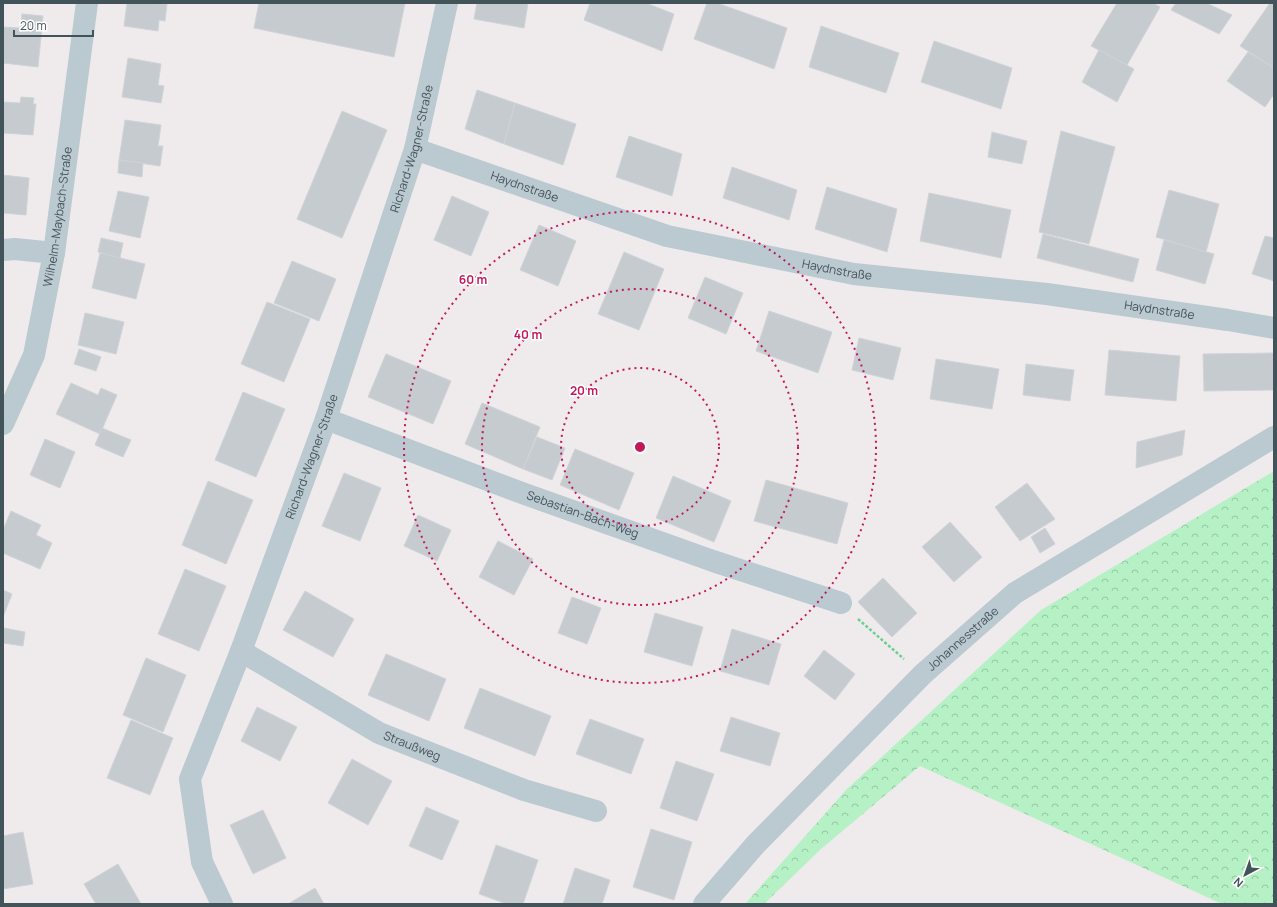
<svg xmlns="http://www.w3.org/2000/svg" width="1277" height="907" font-family="Manrope,sans-serif">
  <defs>
    <pattern id="forest-crowns" width="20" height="18" patternUnits="userSpaceOnUse"><rect width="20" height="18" fill="#b5f1c4"/><path d="M2 6a3 3 0 1 1 6 0M12 15a3 3 0 1 1 6 0" fill="none" stroke="#95c6a2"/></pattern>
  </defs>
  <rect width="100%" height="100%" fill="#efebec"/>
  <polygon fill="url(#forest-crowns)" points="1274,471 1274,904 1222,904 920,766 821,849 764,904 745,904 846,790 1041,610"/>
  <g fill="#c5cbcf" stroke="#cfd3d8">
    <polygon points="127,3 167,4 165,21 159,20 158,31 124,26"/>
    <polygon points="259,3 405,3 394,57 254,28"/>
    <polygon points="477,3 528,3 524,28 474,19"/>
    <polygon points="590,3 646,3 674,14 662,51 584,20"/>
    <polygon points="707,3 717,3 787,28 774,69 694,39"/>
    <polygon points="1117,3 1153,3 1160,7 1127,65 1091,46"/>
    <polygon points="1176,3 1206,3 1232,15 1219,34 1171,10"/>
    <polygon points="1270,3 1274,3 1274,68 1240,46"/>
    <polygon points="22,14 43,16 38,67 3,63 3,27 21,28"/>
    <polygon points="821,26 899,53 886,93 809,67"/>
    <polygon points="934,41 1012,68 1001,109 921,82"/>
    <polygon points="1099,50 1134,69 1117,102 1082,82"/>
    <polygon points="1248,52 1274,68 1274,94 1265,107 1227,81"/>
    <polygon points="128,58 161,64 158,85 164,86 161,103 122,97"/>
    <polygon points="477,90 515,103 504,144 465,129"/>
    <polygon points="21,97 34,98 33,104 36,104 33,135 3,133 3,102 20,103"/>
    <polygon points="515,103 576,124 563,165 504,144"/>
    <polygon points="342,111 387,130 342,238 297,219"/>
    <polygon points="125,120 161,125 158,146 163,146 160,166 119,160"/>
    <polygon points="1061,131 1115,147 1089,244 1039,232"/>
    <polygon points="992,132 1027,141 1022,164 988,157"/>
    <polygon points="629,136 682,154 672,196 616,177"/>
    <polygon points="119,160 143,163 142,177 118,173"/>
    <polygon points="732,167 797,190 789,220 723,198"/>
    <polygon points="3,175 29,178 26,215 3,213"/>
    <polygon points="827,187 897,209 887,252 815,229"/>
    <polygon points="1169,190 1219,204 1206,252 1156,237"/>
    <polygon points="118,191 149,197 140,238 109,231"/>
    <polygon points="929,193 1011,210 1001,258 920,241"/>
    <polygon points="452,196 489,212 471,256 434,240"/>
    <polygon points="539,225 576,241 558,286 520,270"/>
    <polygon points="1043,234 1139,259 1133,282 1037,258"/>
    <polygon points="1265,236 1274,238 1274,281 1252,274"/>
    <polygon points="101,238 123,243 120,258 98,252"/>
    <polygon points="1164,240 1214,254 1205,284 1156,270"/>
    <polygon points="624,252 664,269 639,330 598,314"/>
    <polygon points="100,253 145,264 136,299 92,288"/>
    <polygon points="292,261 336,279 319,321 274,303"/>
    <polygon points="705,277 743,293 726,334 688,318"/>
    <polygon points="267,302 310,319 284,382 241,364"/>
    <polygon points="769,311 832,332 818,373 756,351"/>
    <polygon points="85,313 124,322 116,354 78,345"/>
    <polygon points="859,338 901,348 893,380 852,370"/>
    <polygon points="79,349 101,357 96,371 74,364"/>
    <polygon points="1109,350 1180,356 1176,401 1105,395"/>
    <polygon points="1274,353 1274,390 1204,391 1203,354"/>
    <polygon points="386,354 451,381 433,424 368,397"/>
    <polygon points="936,359 999,369 992,409 930,399"/>
    <polygon points="1026,364 1074,370 1070,401 1023,395"/>
    <polygon points="71,383 98,395 101,388 117,395 100,434 56,414"/>
    <polygon points="243,392 285,409 256,477 215,460"/>
    <polygon points="482,403 540,427 523,469 465,444"/>
    <polygon points="102,428 131,440 123,457 95,445"/>
    <polygon points="1185,430 1182,455 1136,468 1137,442"/>
    <polygon points="537,437 565,448 552,480 523,469"/>
    <polygon points="45,439 75,452 60,488 30,475"/>
    <polygon points="575,449 634,473 619,510 560,485"/>
    <polygon points="344,473 381,488 360,541 322,526"/>
    <polygon points="673,476 731,501 714,542 656,518"/>
    <polygon points="766,480 848,503 837,544 754,521"/>
    <polygon points="208,481 253,500 226,564 182,545"/>
    <polygon points="1027,483 1055,519 1020,541 995,507"/>
    <polygon points="11,511 41,525 36,535 52,543 40,569 3,553 3,530"/>
    <polygon points="418,515 451,530 437,561 404,546"/>
    <polygon points="950,522 982,557 954,582 922,547"/>
    <polygon points="1045,528 1055,544 1040,553 1031,537"/>
    <polygon points="498,541 533,559 514,595 479,577"/>
    <polygon points="185,569 226,586 199,651 158,634"/>
    <polygon points="883,578 917,613 892,637 858,602"/>
    <polygon points="3,590 12,594 3,617"/>
    <polygon points="305,591 354,619 333,657 283,630"/>
    <polygon points="572,597 601,608 587,644 558,633"/>
    <polygon points="655,613 703,627 692,666 644,652"/>
    <polygon points="4,628 25,632 23,646 3,643"/>
    <polygon points="732,629 781,644 769,685 720,671"/>
    <polygon points="824,650 855,674 835,700 804,676"/>
    <polygon points="386,654 446,679 429,721 368,695"/>
    <polygon points="146,658 186,675 163,732 123,715"/>
    <polygon points="480,688 551,716 535,756 464,728"/>
    <polygon points="257,707 297,727 280,761 241,741"/>
    <polygon points="731,717 780,733 770,766 720,751"/>
    <polygon points="590,719 644,739 631,774 576,754"/>
    <polygon points="131,720 173,738 150,795 107,778"/>
    <polygon points="352,759 392,781 368,825 328,803"/>
    <polygon points="676,761 714,774 697,821 660,808"/>
    <polygon points="426,807 459,821 442,860 409,846"/>
    <polygon points="263,810 286,858 253,874 230,825"/>
    <polygon points="651,829 692,842 674,900 633,887"/>
    <polygon points="23,832 33,884 3,889 3,836"/>
    <polygon points="496,845 538,860 523,904 507,904 479,894"/>
    <polygon points="118,864 141,904 96,904 84,884"/>
    <polygon points="575,868 610,880 602,904 563,904"/>
    <polygon points="315,888 324,904 288,904"/>
  </g>
  <g fill="none" stroke-linecap="round" stroke-linejoin="round">
    <polyline stroke="#6bd190" stroke-width="2.5" stroke-dasharray="3 2" stroke-linecap="butt" points="858,619 904,659"/>
    <g stroke="#bbc9d0" stroke-width="22">
      <path id="s1" d="M415 149 667 236 854 274 1047 294 1228 320 1274 328"/>
      <polyline points="3,250 15,249 54,253"/>
      <path id="s2" d="M326 419 522 493 713 561 841 603"/>
      <path id="s3" d="M3 424 34 355 54 253 87 3"/>
      <path id="s4" d="M241 651 379 733 524 790 596 811"/>
      <path id="s5" d="M222 904 202 862 190 779 241 651 326 419 415 149 447 3"/>
      <path id="s6" d="M704 904 756 844 923 674 1015 593 1274 437"/>
    </g>
  </g>
  <g fill="none" stroke="#c2185b" stroke-width="2" stroke-dasharray="2 4">
    <circle cx="640" cy="447" r="79"/>
    <circle cx="640" cy="447" r="158"/>
    <circle cx="640" cy="447" r="236"/>
  </g>
  <g text-anchor="middle" stroke-width="3" stroke-linejoin="round" paint-order="stroke">
    <g font-size="12" fill="#43535a" stroke="#fff">
      <text dy="4" stroke="none"><textPath href="#s5" startOffset="799">Richard-Wagner-Straße</textPath></text>
      <text dy="4" stroke="none"><textPath href="#s1" startOffset="116">Haydnstraße</textPath></text>
      <text dy="4" stroke="none"><textPath href="#s3" startOffset="216">Wilhelm-Maybach-Straße</textPath></text>
      <text dy="4" stroke="none"><textPath href="#s1" startOffset="440">Haydnstraße</textPath></text>
      <text dy="4" stroke="none"><textPath href="#s1" startOffset="765">Haydnstraße</textPath></text>
      <text dy="4" stroke="none"><textPath href="#s5" startOffset="475">Richard-Wagner-Straße</textPath></text>
      <text dy="4" stroke="none"><textPath href="#s2" startOffset="274">Sebastian-Bach-Weg</textPath></text>
      <text dy="4" stroke="none"><textPath href="#s6" startOffset="371">Johannesstraße</textPath></text>
      <text dy="4" stroke="none"><textPath href="#s4" startOffset="196">Straußweg</textPath></text>
    </g>
  </g>
  <circle cx="640" cy="447" r="6" fill="#c2185b" stroke="#fff" stroke-width="2"/>
  <g font-size="12" text-anchor="middle" font-weight="bold" fill="#c2185b" stroke="#fff" stroke-width="3" stroke-linejoin="round" paint-order="stroke">
    <text x="473" y="284">60 m</text>
    <text x="528" y="339">40 m</text>
    <text x="584" y="395">20 m</text>
  </g>
  <rect width="1277" height="907" fill="none" stroke="#43535a" stroke-width="8"/>
  <g transform="translate(1245 875) rotate(221)" stroke="#ffffff" stroke-width="3" paint-order="stroke">
  <path d="M0-3L7 15L0 10L-7 15Z" fill="#43535a"/>
  <text y="-6" font-size="11" font-weight="bold" text-anchor="middle" fill="#43535a">N</text>
  </g>
  <path d="M14 30v6h79v-6" fill="none" stroke="#43535a" stroke-width="2"/>
  <text x="20" y="30" font-size="12" fill="#43535a" stroke="#ffffff" stroke-width="3" paint-order="stroke">20 m</text>
</svg>
